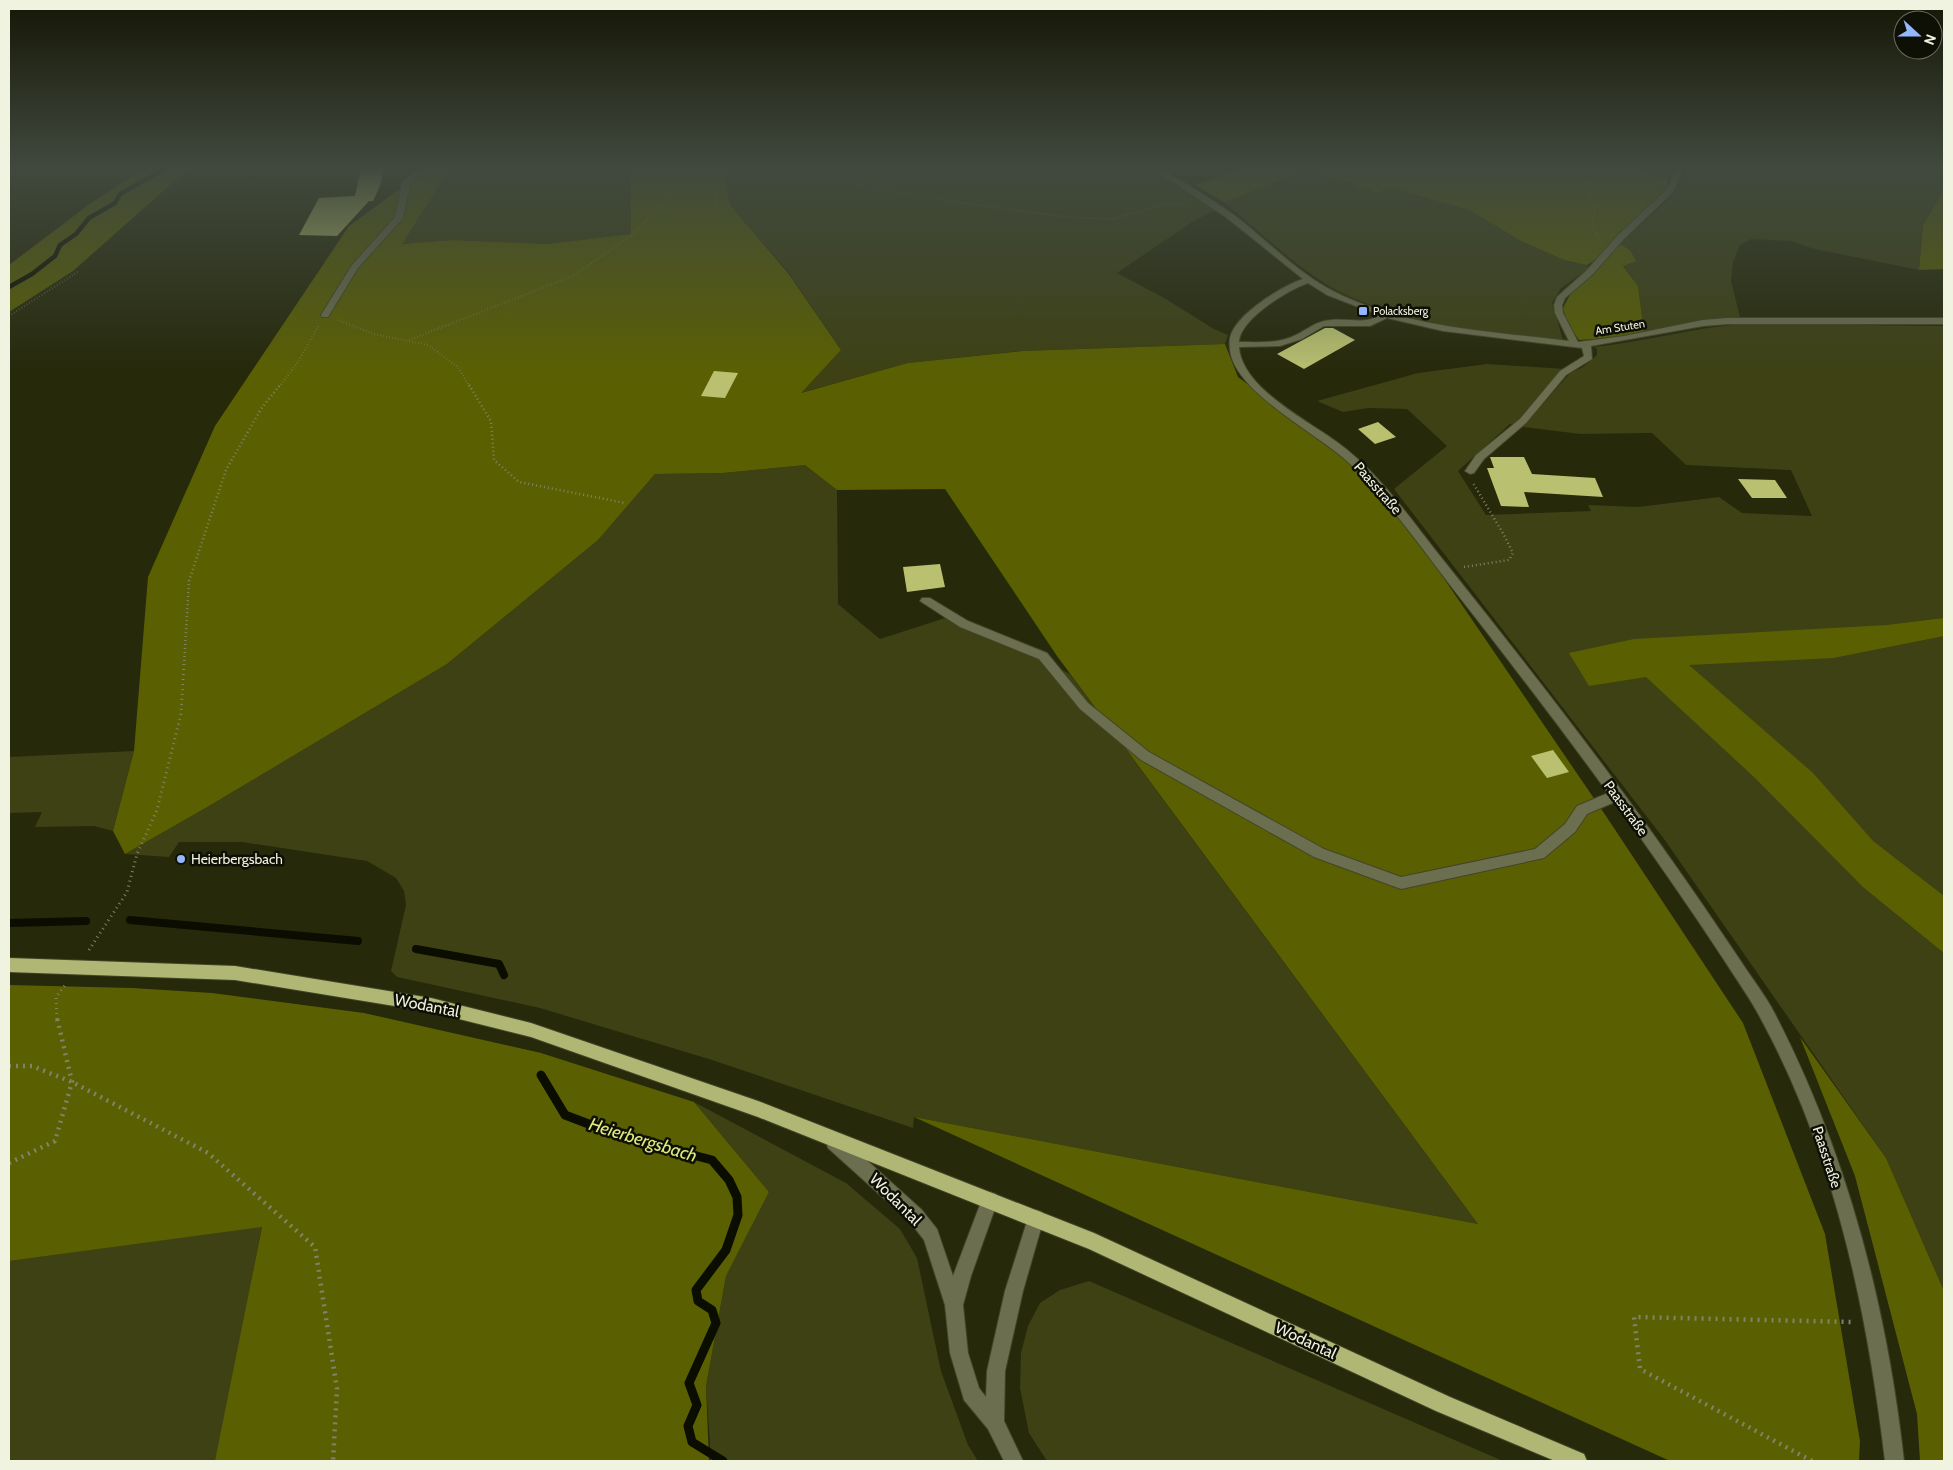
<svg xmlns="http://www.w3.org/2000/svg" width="1953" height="1470" font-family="Cabin,sans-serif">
  <rect width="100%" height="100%" fill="#26290a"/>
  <g fill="#3d4114">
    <polygon points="450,168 631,168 631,234 547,244 452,240 401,244"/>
    <polygon points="723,168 1150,168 1169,177 1215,210 1192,222 1117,273 1166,299 1214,329 1228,335 1225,344 1021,351 909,363 800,393 841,350 788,272 730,205"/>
    <polygon points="1641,168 1673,168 1668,179 1639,171"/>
    <polygon points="1687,168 1934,168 1944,171 1944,191 1923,225 1919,270 1815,249 1791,241 1751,239 1740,245 1733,262 1731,281 1740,317 1699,320 1644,332 1638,286 1623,265 1635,261 1630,250 1620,244 1668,200 1681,182"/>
    <path d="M1309 169 1378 193 1389 187 1469 210 1521 241 1564 260 1587 265 1588 269 1561 288 1552 303 1563 340C1489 332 1412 326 1344 294 1304 275 1259 231 1224 202Z"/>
    <path d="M1741 324 1944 326V1291L1886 1158 1664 839 1394 489 1447 446 1407 409 1368 408 1343 412 1317 401 1418 373 1487 364 1566 369 1537 403 1514 425 1510 424 1458 471 1486 515 1591 511 1588 505 1638 507 1719 497 1742 513 1812 516 1791 470 1686 465 1652 433 1580 434 1523 427 1570 373 1583 367 1597 355V349L1594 347C1644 342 1692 328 1741 324Z"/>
    <polygon points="805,465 837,490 838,604 880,639 945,618 991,640 1047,662 1070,674 1478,1224 914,1117 913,1128 712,1060 540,1008 397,977 391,971 406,905 404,891 396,878 367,861 242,842 179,842 169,857 125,854 209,806 447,664 598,540 655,474 723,473"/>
    <polygon points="134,751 113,831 94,826 35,827 42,812 9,813 9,757"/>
    <polygon points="694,1102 846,1183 900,1229 917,1258 941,1371 968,1445 978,1461 711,1461 706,1386 726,1276 769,1192"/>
    <polygon points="262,1226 216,1461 9,1461 9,1261"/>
    <polygon points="1089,1281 1503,1461 1047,1461 1029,1433 1020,1388 1021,1353 1028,1326 1040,1303 1060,1290"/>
  </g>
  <g fill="#5a6002">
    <polygon points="144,168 189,168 73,271 9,312 9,265 87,206"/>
    <polygon points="424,168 450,168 402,244 452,240 547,244 631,234 631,168 723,168 730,205 788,273 841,350 801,393 908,363 1022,351 1225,344 1238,377 1333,446 1382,497 1432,561 1606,816 1743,1023 1825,1234 1860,1441 1859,1461 1670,1461 914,1117 1478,1224 1057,656 945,489 837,490 805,465 723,473 655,474 598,540 447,664 209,806 125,854 113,831 134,751 148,577 215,426 349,226 409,182"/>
    <polygon points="1243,168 1641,168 1639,171 1668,179 1666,188 1618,235 1601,256 1587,265 1564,260 1521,241 1469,210 1389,187 1378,193 1309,169 1224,202 1195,185"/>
    <polygon points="1944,190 1944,269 1919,270 1923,225"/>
    <polygon points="1620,244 1630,250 1636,261 1623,266 1638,286 1644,332 1611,338 1579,340 1567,323 1563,308 1572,291 1593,275"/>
    <polygon points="1944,618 1944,636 1833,658 1689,665 1813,773 1873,841 1944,896 1944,953 1863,887 1754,777 1646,677 1589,686 1569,653 1634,639 1887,625"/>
    <polygon points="9,985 132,988 212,993 364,1013 541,1053 694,1102 769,1192 726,1276 706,1386 709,1461 215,1461 262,1227 9,1261"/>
    <polygon points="1800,1037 1886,1158 1944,1291 1944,1461 1920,1461 1917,1414 1855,1176"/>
  </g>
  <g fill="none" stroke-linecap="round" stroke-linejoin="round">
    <polyline stroke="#0b0d00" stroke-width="4.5" points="9,287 32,274 55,256 60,245 76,234 89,218 115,203 120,194 166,168"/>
    <g stroke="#0b0d00" stroke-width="8">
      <polyline points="130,920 358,941"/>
      <polyline points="9,923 86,921"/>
      <polyline points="416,949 499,964 504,975"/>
    </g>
    <polyline stroke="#0b0d00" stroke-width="9" points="541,1075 565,1115 623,1137 712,1160 729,1180 737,1197 738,1215 726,1250 696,1290 698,1301 712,1310 716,1323 689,1383 697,1405 688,1426 692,1442 723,1461"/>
  </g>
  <g fill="#b9c171">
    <polygon points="361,168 384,168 380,186 373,201 369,201 337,236 299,235 319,198 355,196"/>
    <polygon points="1325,328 1333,328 1355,340 1304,369 1277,354"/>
    <polygon points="714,371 738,373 725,398 701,396"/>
    <polygon points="1378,422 1396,437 1375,444 1358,429"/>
    <polygon points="1490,457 1524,457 1532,474 1595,478 1603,497 1524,492 1529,507 1501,506 1487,468 1494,468"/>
    <polygon points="1738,479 1775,480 1787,498 1752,498"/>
    <polygon points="940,564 945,587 907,592 903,567"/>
    <polygon points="1553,750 1569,772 1547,778 1531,756"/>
  </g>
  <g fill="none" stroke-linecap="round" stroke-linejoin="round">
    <g stroke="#424528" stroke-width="2">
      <g id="minor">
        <polygon points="419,168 427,168 410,184 403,218 358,268 328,317 322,317 321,315 352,265 395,217 402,183"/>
        <path d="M1152 168H1160C1185 183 1210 198 1234 215 1266 239 1296 272 1333 291 1405 328 1490 331 1569 341L1555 313 1554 305 1557 297 1586 271 1618 235 1667 189 1677 168H1684L1673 192 1624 239 1592 275 1565 298 1562 305 1563 313 1578 342 1624 336 1703 320 1728 318H1944V324H1728L1703 326 1591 346 1592 359 1566 375 1526 423 1484 459 1474 473 1470 474 1465 471 1476 455 1520 419 1560 371 1584 356 1582 348 1443 331 1387 318 1370 326H1324L1302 339 1280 346 1239 347C1242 388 1307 420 1337 442 1380 473 1411 520 1444 561 1526 664 1607 767 1682 875 1704 906 1725 938 1746 969 1756 984 1767 998 1775 1014 1847 1153 1887 1307 1904 1461H1885C1867 1310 1835 1156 1762 1021 1752 1001 1738 982 1726 963 1690 908 1653 855 1615 802L1587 814 1575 832 1544 858 1401 889 1314 857 1141 760 1080 709 1039 659 960 627 920 601 922 598H930L968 621 1047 653 1088 703 1149 752 1324 849 1401 877 1535 849 1565 824 1577 806 1608 793C1557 723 1504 654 1450 585 1418 543 1387 499 1349 463 1320 435 1234 392 1230 350 1229 343 1229 337 1233 330 1244 310 1282 286 1303 279L1227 218ZM1308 283 1327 295 1379 315C1364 325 1348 318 1331 320 1316 321 1308 329 1296 335 1279 344 1258 342 1239 342 1240 319 1288 290 1308 283Z"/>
        <polygon points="834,1134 840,1136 922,1210 937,1229 953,1276 984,1194 990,1192 996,1194 998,1200 971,1276 963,1305 968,1353 979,1388 986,1397 987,1371 1005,1291 1030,1212 1036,1210 1042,1212 1044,1218 1023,1291 1005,1371 1004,1421 1023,1461 1004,1461 988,1429 964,1400 962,1393 950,1353 945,1305 924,1240 910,1222 828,1148 826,1142 828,1136"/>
      </g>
    </g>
    <g stroke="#424528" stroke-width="2">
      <polygon id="major" points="9,958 235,966 431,998 531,1023 758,1101 1094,1233 1450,1397 1584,1454 1587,1461 1555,1461 1436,1411 1089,1249 758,1117 531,1037 431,1012 235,980 9,972"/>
    </g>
    <g stroke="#808269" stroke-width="2" stroke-dasharray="0.5 2.5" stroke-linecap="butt">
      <polyline points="717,168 715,180 717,209"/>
      <polyline points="803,168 854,184 963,203 1066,217 1112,219 1170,203 1187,206"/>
      <polyline points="1581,168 1582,178 1596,207 1592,223 1599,240"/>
      <polyline points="9,316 79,271"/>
      <polyline points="338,320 374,334 428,345 458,367 470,387"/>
      <polyline points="409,340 573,276 632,235 697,168"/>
      <polyline points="279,387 298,362 319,325"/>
    </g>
    <g stroke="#808269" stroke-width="2.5" stroke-dasharray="1 3" stroke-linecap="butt">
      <polyline points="469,385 491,421 494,460 519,482 625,503"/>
      <polyline points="1464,567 1509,560 1513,553 1504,535 1473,483"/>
      <polyline points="184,665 189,581 226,470 261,409 280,385"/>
    </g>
    <g stroke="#808269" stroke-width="3" stroke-dasharray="1 4" stroke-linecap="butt">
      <polyline points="89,950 127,892 137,854 157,810 181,714 184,663"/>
      <polyline points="57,1019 56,997 66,984"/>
    </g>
    <g stroke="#808269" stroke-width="4.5" stroke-dasharray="2 5" stroke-linecap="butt">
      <polyline points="9,1066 32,1066 72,1082 208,1153 315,1247 337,1389 333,1461"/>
      <polyline points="9,1163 55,1141 72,1082 57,1018"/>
      <polyline points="1812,1461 1640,1369 1634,1317 1852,1322"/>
    </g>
    <use href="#minor" fill="#6b6f4f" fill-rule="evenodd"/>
    <use href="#major" fill="#b0b775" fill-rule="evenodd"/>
  </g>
  <linearGradient id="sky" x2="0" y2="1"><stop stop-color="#151706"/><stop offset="0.45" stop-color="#41493e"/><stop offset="1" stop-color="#41493e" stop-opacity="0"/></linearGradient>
  <rect width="1953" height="373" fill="url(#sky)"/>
  <g fill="#94b7fd" stroke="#0f1005" stroke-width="2">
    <rect x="1358" y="306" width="10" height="10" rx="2.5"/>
    <circle cx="181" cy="859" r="5"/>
  </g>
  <g text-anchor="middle" stroke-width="5" stroke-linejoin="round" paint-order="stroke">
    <g font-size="11" fill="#f1f3e1" stroke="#0f1005" text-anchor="start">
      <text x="1373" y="315">Polacksberg</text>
    </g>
    <g font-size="11" fill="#f1f3e1" stroke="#0f1005">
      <text transform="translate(1620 327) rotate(-9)" y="4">Am Stuten</text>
    </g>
    <g font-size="14" fill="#f1f3e1" stroke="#0f1005">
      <text transform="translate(1378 488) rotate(49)" y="5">Paasstraße</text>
      <text transform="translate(1626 808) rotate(54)" y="5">Paasstraße</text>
      <text transform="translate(1827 1157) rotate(72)" y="5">Paasstraße</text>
    </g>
    <g font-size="14" fill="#f1f3e1" stroke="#0f1005" text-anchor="start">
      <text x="191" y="864">Heierbergsbach</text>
    </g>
    <g font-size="16" fill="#f1f3e1" stroke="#0f1005">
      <text transform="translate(427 1005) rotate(11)" y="6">Wodantal</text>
      <text transform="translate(896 1199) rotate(45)" y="6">Wodantal</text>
      <text transform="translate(1306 1340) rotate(25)" y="6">Wodantal</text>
    </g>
    <g font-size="18" font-style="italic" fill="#e0eb7e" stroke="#0f1005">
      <text transform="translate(643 1140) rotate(17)" y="6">Heierbergsbach</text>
    </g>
  </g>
  <rect width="1953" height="1470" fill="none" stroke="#f1f3e1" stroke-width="20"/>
  <g transform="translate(1918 35) rotate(111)"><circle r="24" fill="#0f1005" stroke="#696b5d"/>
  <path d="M0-4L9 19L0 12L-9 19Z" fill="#94b7fd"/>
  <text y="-8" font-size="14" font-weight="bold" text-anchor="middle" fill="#f1f3e1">N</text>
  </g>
</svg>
